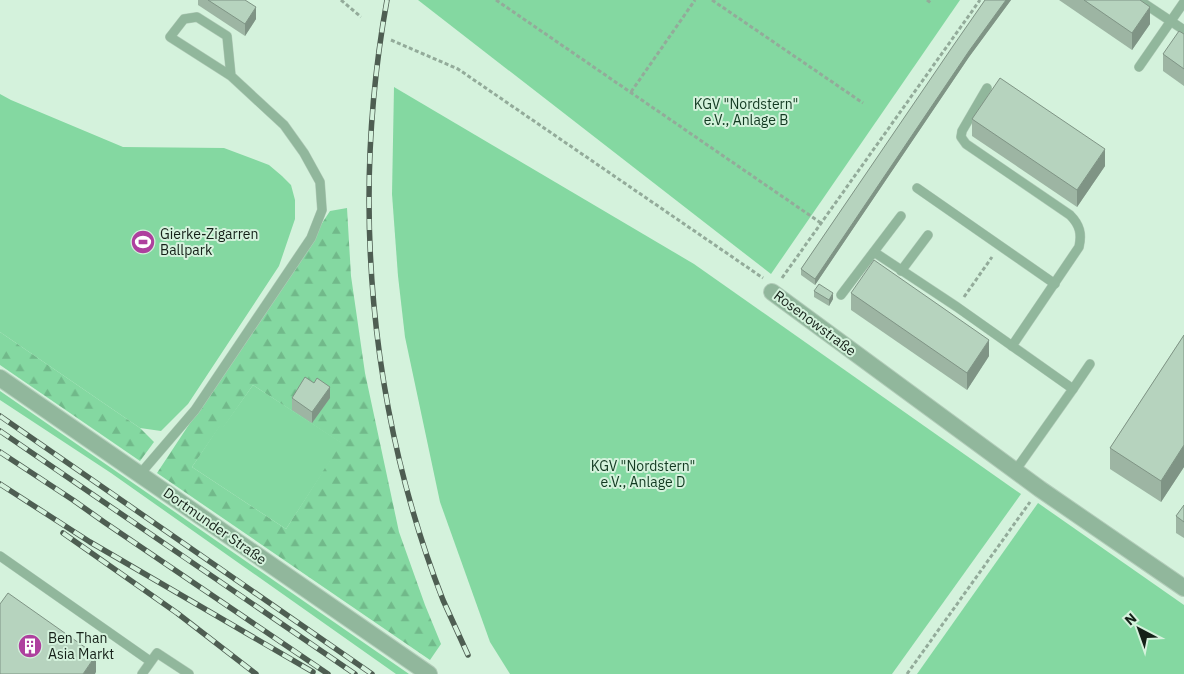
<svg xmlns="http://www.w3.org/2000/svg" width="1184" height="674" font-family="'IBM Plex Sans',sans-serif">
  <defs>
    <pattern id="forest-firs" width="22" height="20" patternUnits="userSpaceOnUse" patternTransform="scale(1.25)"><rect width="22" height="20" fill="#84d8a1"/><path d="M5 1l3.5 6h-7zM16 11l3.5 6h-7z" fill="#71b98a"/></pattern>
  </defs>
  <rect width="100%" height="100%" fill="#d4f2dc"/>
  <g fill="#84d8a1">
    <polygon points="418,0 960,0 771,274"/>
    <polygon points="394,87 694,264 1021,494 892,674 510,674 490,642 440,502 405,337 398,276 392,194"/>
    <polygon points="0,94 11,100 123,147 224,148 269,165 282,176 291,185 295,200 295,219 279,266 188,404 161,431 140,428 0,332"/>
    <polygon points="253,385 342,443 286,529 192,467 220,425 223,427"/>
    <polygon points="0,391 409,674 396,674 111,473 0,400"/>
    <polygon points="1038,503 1184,605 1184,674 917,674"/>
  </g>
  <g fill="url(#forest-firs)" fill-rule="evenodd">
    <path d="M347 208 351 276 365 373 399 532 425 605 441 644 430 660 157 473 330 211ZM253 385 341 443 286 529 192 467 220 426 223 428Z"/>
    <polygon points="0,332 140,428 154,442 140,461 0,365"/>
  </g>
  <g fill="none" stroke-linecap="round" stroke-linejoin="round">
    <g stroke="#b2ccb9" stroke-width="10">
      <g id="lane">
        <polyline points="1139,0 1184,30"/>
        <polyline points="1139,67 1184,2"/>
        <path d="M987 88 962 131 961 137 966 144 1070 215C1080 225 1082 234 1079 247L1012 346"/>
        <polyline points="917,188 1055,284"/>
        <polyline points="874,252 957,307 1073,389 1015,471"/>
        <polyline points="901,271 928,235"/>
        <polyline points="841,295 901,216"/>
        <polyline points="1073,389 1090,364"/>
        <polyline points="140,474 195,410 311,238 322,210 320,182 304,153 284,125 231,76 170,37 184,19 197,17 227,36 231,76"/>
        <polyline points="0,556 150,661"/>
        <polyline points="142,674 157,653 189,674"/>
      </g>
    </g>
    <g stroke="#b2ccb9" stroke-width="18">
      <g id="street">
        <polyline points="772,292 1040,489 1184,588"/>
        <polyline points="0,378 429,674"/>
      </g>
    </g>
    <g stroke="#93ab9a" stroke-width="3" stroke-dasharray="4 2.5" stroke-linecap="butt">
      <polyline points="341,0 361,17"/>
      <polyline points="496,0 821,223"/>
      <polyline points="712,0 863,103"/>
      <polyline points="927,0 931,3"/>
      <polyline points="391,40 458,69 763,278"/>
      <polyline points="631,92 695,0"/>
      <polyline points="782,278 980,0"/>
      <polyline points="964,297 992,257"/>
      <polyline points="907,674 1030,502"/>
    </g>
    <use href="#lane" stroke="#91b79c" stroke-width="9"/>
    <use href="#street" stroke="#91b79c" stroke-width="16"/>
    <g stroke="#4e5e52" stroke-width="5.5">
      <g id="rail">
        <path d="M387 0C351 199 369 410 443 600 451 618 460 637 468 655"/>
        <polyline points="0,416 372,674"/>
        <polyline points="0,431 355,674"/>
        <polyline points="0,452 73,500 104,522 328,674"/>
        <polyline points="0,484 90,542 313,672"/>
        <polyline points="63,533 177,613 256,674"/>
      </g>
    </g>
    <use href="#rail" stroke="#d4f2dc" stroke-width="4" stroke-dasharray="11" stroke-linecap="butt"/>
  </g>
  <g fill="#9db5a3">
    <polygon points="198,0 245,0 256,19 245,36 198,5"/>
    <polygon points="985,0 1011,0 969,57 815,285 801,275 801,269"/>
    <polygon points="1059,0 1140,0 1150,24 1132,50"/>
    <polygon points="1184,34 1184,86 1163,71 1163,54"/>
    <polygon points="972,119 1105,166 1077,207 972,136"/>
    <polygon points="814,291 833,299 829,306 814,297"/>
    <polygon points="851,293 989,356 967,390 851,310"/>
    <polygon points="1184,335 1184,467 1161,502 1110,469 1110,448"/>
    <polygon points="314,383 330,398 312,423 292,410 292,398"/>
    <polygon points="1184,505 1184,538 1176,533 1176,516"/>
  </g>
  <g fill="#7f9485">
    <polygon points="1006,0 1011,0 969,57 815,285 815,279 969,51"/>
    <polygon points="256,7 256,19 245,36 245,24"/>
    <polygon points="1150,7 1150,24 1132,50 1132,33"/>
    <polygon points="1105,149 1105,166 1077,207 1077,190"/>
    <polygon points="833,293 833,299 829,306 829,300"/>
    <polygon points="989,340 989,356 967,390 967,373"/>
    <polygon points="330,387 330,398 312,423 312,412"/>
    <polygon points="1184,445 1184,467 1161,502 1161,481"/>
    <polygon points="96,655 96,672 95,674 83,674"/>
  </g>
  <g fill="#b6d3be" stroke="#7f9485">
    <polygon points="208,0 245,0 256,7 245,24"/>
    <polygon points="985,0 1006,0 969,51 815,279 801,269 953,46"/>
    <polygon points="1084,0 1140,0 1150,7 1132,33"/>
    <polygon points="1179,31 1184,34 1184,69 1163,54"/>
    <polygon points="1000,78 1105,149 1077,190 972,119"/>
    <polygon points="874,260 989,340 967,373 851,293"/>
    <polygon points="819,284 833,293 829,300 814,291"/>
    <polygon points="1184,335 1184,445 1161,481 1110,448"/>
    <polygon points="305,377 314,383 317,378 330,387 312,412 292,398"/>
    <polygon points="1184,505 1184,522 1176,516"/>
    <polygon points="8,593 96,655 83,674 0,674 0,604"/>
  </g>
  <defs>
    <g id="stadium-disc" transform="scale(1.25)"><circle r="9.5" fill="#ae409e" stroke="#d4f2dc"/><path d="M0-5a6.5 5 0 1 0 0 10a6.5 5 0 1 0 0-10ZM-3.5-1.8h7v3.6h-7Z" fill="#fff"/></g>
    <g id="building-disc" transform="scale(1.25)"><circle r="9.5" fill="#ae409e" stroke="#d4f2dc"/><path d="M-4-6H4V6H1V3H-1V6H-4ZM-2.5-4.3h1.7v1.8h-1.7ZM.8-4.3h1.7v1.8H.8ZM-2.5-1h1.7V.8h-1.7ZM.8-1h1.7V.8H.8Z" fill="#fff"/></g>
  </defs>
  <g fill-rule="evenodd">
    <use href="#stadium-disc" x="143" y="242"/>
    <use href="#building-disc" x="30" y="646"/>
  </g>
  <g text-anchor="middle" stroke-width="4" stroke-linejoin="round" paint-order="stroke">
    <g font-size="14" fill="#123921" stroke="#d4f2dc">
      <text x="746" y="109">KGV "Nordstern"<tspan x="746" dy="16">e.V., Anlage B</tspan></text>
      <text x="643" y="471">KGV "Nordstern"<tspan x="643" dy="16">e.V., Anlage D</tspan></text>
    </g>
    <g font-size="14" fill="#152018" stroke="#d4f2dc" text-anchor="start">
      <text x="160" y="239">Gierke-Zigarren<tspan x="160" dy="16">Ballpark</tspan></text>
      <text x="48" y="643">Ben Than<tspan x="48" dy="16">Asia Markt</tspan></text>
    </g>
    <g font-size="14" fill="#152018" stroke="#d4f2dc">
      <text transform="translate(815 323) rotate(37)" y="5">Rosenowstraße</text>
      <text transform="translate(215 526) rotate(35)" y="5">Dortmunder Straße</text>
    </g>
  </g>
  <g transform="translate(1139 629) rotate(319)" stroke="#d4f2dc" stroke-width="4" paint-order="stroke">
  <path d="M0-4L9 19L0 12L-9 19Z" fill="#152018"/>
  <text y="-8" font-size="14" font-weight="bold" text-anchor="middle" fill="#152018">N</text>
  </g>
</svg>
